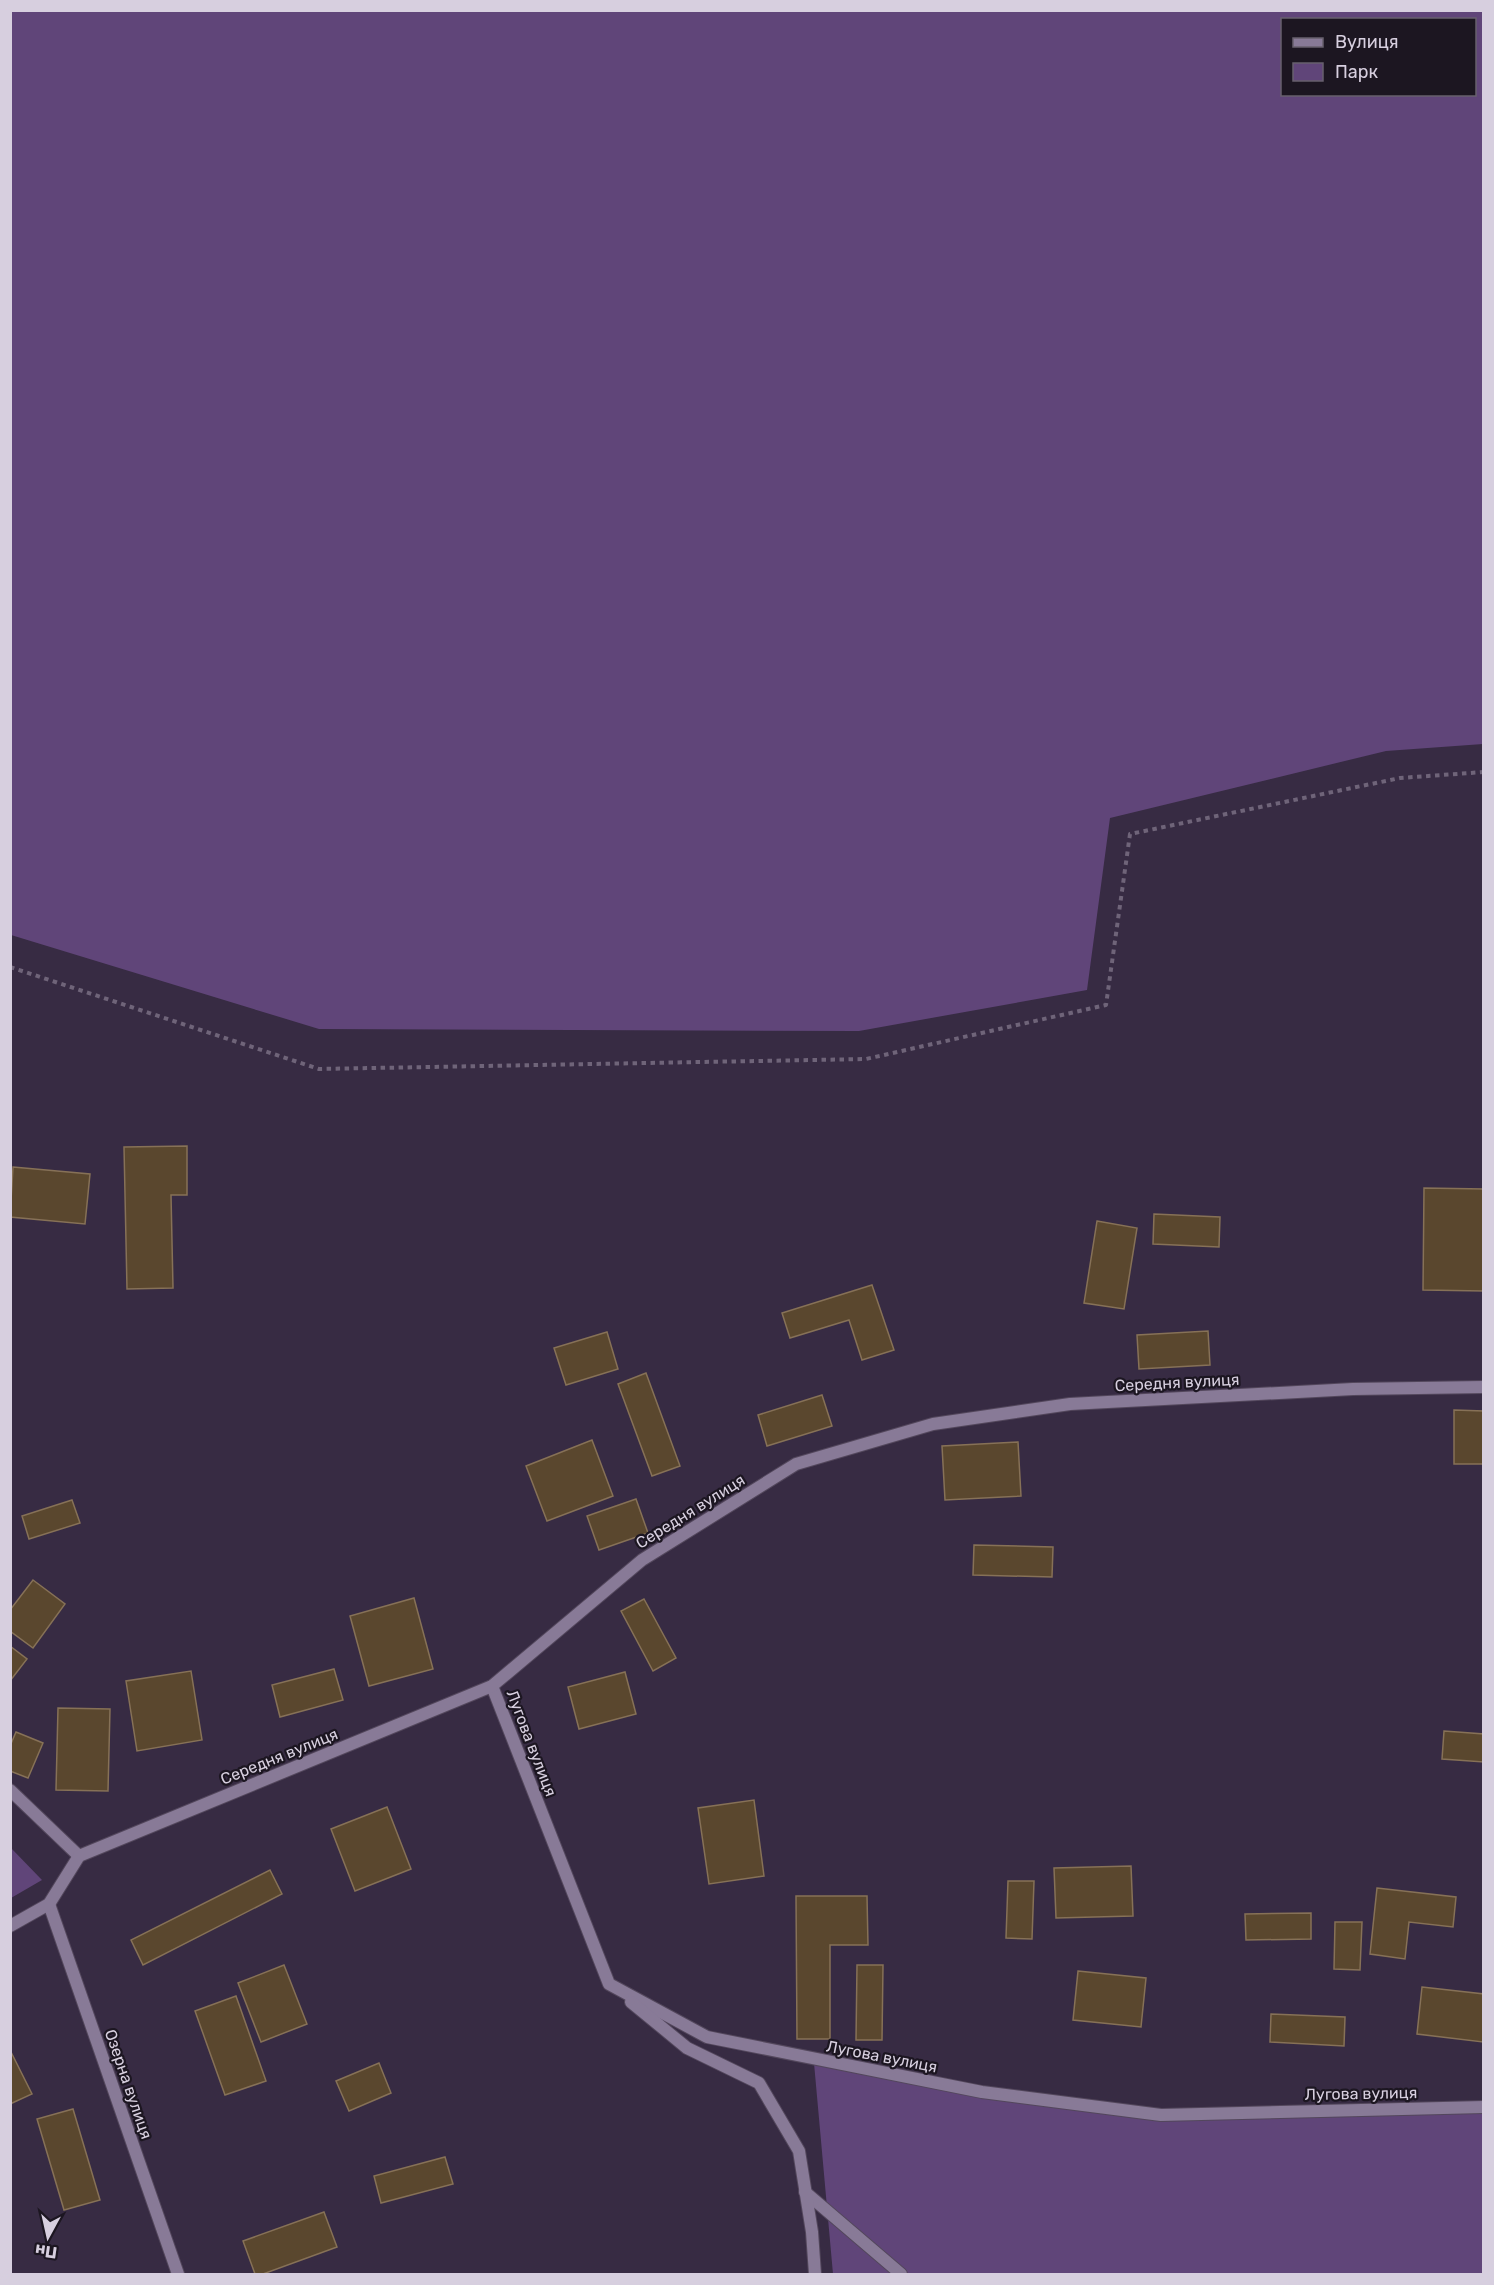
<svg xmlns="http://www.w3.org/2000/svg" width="1494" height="2285" font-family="Rubik,sans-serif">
  <rect width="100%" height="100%" fill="#372b43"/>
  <g fill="#604579" fill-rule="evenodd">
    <path d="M10 11H1483V744L1386 751 1110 818 1087 990 859 1031 319 1029 11 935ZM1282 20H1474V94H1282Z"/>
    <polygon points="10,1847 42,1880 11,1898 10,1898"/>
    <polygon points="814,2063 1155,2114 1483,2102 1483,2274 833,2274"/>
  </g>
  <g fill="#5a472e" stroke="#867157" stroke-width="1.5">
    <polygon points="187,1146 187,1195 171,1195 173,1288 127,1289 124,1147"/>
    <polygon points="13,1167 90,1174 85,1224 10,1217"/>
    <polygon points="1424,1188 1484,1189 1484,1291 1423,1290"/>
    <polygon points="1154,1214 1220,1217 1219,1247 1153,1244"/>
    <polygon points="1097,1221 1137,1228 1124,1309 1084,1303"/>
    <polygon points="872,1285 894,1350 862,1360 849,1320 790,1338 782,1313"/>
    <polygon points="1208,1331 1210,1365 1139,1369 1137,1335"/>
    <polygon points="607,1332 618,1369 566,1385 554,1348"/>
    <polygon points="646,1373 680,1466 652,1476 618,1384"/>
    <polygon points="822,1395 832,1426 767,1446 758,1415"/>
    <polygon points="1454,1410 1484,1411 1484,1464 1454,1464"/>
    <polygon points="592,1440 613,1496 547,1521 526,1466"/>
    <polygon points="1018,1442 1021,1496 945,1500 942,1446"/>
    <polygon points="636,1499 648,1533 599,1550 587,1516"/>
    <polygon points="72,1500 80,1523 29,1539 22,1516"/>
    <polygon points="974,1545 1053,1547 1052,1577 973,1575"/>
    <polygon points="33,1580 65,1604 33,1648 10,1631 10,1610"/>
    <polygon points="414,1598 433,1669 369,1686 350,1616"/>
    <polygon points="644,1599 676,1658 653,1671 621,1611"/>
    <polygon points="10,1646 27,1659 10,1681"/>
    <polygon points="334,1669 343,1700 280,1717 272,1685"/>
    <polygon points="191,1671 202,1740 137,1751 126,1681"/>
    <polygon points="625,1672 636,1714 579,1729 568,1687"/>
    <polygon points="58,1708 110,1709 108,1791 56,1790"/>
    <polygon points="1444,1731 1484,1734 1484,1762 1442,1759"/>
    <polygon points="16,1732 43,1743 28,1778 10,1771 10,1746"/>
    <polygon points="754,1800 764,1876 709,1884 698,1808"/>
    <polygon points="387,1807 411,1869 355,1891 331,1829"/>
    <polygon points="1131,1866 1133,1916 1056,1918 1054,1868"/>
    <polygon points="270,1870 282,1894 143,1965 131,1940"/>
    <polygon points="1008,1881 1034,1881 1032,1939 1006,1938"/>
    <polygon points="1377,1888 1456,1897 1453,1927 1409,1922 1405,1959 1370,1954"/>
    <polygon points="796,1896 867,1896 868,1945 830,1945 830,2039 797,2039"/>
    <polygon points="1311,1913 1311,1939 1246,1940 1245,1914"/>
    <polygon points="1335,1922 1362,1922 1360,1970 1334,1969"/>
    <polygon points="284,1965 307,2024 261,2042 238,1983"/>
    <polygon points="857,1965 883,1965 882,2040 856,2040"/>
    <polygon points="1078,1971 1146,1978 1141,2027 1073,2020"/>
    <polygon points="1422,1987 1484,1994 1483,2042 1417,2034"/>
    <polygon points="236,1996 266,2081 225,2095 195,2011"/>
    <polygon points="1271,2014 1345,2017 1344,2046 1270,2042"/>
    <polygon points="10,2050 32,2094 10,2104"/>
    <polygon points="379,2063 391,2093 349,2111 336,2081"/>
    <polygon points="73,2109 100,2200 64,2210 37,2119"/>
    <polygon points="445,2157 453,2184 381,2203 374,2176"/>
    <polygon points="324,2212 337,2247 263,2274 255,2274 243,2241"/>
  </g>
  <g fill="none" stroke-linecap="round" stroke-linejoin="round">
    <g stroke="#53475c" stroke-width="14">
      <polyline id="service" points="805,2192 901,2274"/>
    </g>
    <g stroke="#53475c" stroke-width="14">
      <g id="minor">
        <polyline points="492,1686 609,1984 707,2037 982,2092 1161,2115 1484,2107"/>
        <polyline points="10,1790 79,1856"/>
        <polyline points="49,1904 178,2274"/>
        <polyline points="10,1926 49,1904 79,1856 492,1686 642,1560 796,1464 933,1424 1070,1404 1353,1389 1484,1387"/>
        <polyline points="631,2002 687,2048 759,2083 799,2151 812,2232 815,2274"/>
      </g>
    </g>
    <polyline stroke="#6f6479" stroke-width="4" stroke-dasharray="4.5 4.5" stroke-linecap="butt" points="10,967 319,1069 866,1059 1106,1005 1130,834 1400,778 1484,772"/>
    <use href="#service" stroke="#887a97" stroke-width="12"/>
    <use href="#minor" stroke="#887a97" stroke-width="12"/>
  </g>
  <g text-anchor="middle" stroke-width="4.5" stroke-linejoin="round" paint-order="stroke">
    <g font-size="16" fill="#d7cfdf" stroke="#1c1621">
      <text transform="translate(1177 1382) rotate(-3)" y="6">Середня вулиця</text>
      <text transform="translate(690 1511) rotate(-32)" y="6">Середня вулиця</text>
      <text transform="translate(532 1743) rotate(69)" y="6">Лугова вулиця</text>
      <text transform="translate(279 1756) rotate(-22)" y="6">Середня вулиця</text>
      <text transform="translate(882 2056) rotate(11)" y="6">Лугова вулиця</text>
      <text transform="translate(129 2084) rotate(71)" y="6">Озерна вулиця</text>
      <text transform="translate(1361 2093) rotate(-1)" y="6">Лугова вулиця</text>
    </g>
  </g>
  <rect width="1494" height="2285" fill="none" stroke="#d7cfdf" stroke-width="24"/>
  <rect x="1281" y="18" width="195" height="78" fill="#1c1621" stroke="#67606d" stroke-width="1.5"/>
  <rect x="1293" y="38" width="30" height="9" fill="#887a97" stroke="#67606d" stroke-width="1.5"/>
  <text x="1335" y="48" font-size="18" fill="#d7cfdf">Вулиця</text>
  <rect x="1293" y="63" width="30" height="18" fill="#604579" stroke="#67606d" stroke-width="1.5"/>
  <text x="1335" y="78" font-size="18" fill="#d7cfdf">Парк</text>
  <g transform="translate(48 2237) rotate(188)" stroke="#1c1621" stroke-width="4.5" paint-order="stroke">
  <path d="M0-4.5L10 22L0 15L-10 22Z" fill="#d7cfdf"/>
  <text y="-9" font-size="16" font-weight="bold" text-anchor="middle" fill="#d7cfdf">Пн</text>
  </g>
</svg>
